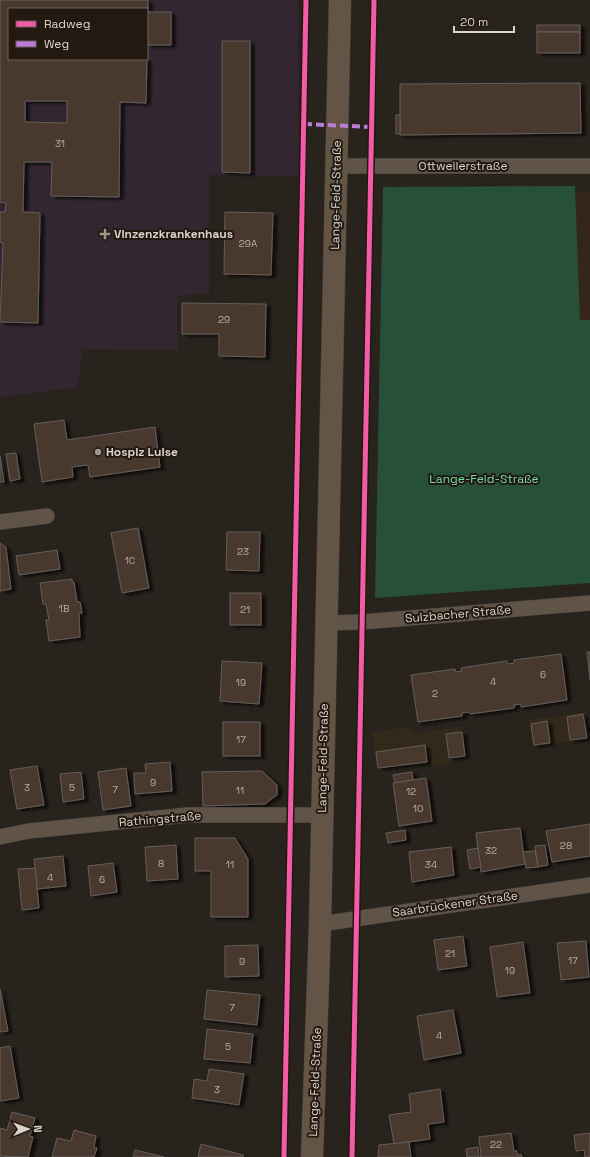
<svg xmlns="http://www.w3.org/2000/svg" width="590" height="1157" font-family="'Space Grotesk',sans-serif">
  <defs>
    <filter id="shadow"><feDropShadow dx="4.5" dy="2.5" stdDeviation="1" flood-color="#0009"/></filter>
  </defs>
  <rect width="100%" height="100%" fill="#29231e"/>
  <polygon fill="#34261b" points="590,192 590,320 580,320 575,193"/>
  <g fill="#33291b">
    <polygon points="585,712 589,739 533,747 529,720"/>
    <polygon points="407,727 416,733 461,727 465,756 449,759 449,764 431,767 430,762 377,769 372,732"/>
  </g>
  <path fill="#332631" fill-rule="evenodd" d="M0 0H298L299 176 209 175V293L177 296 178 350 82 349 78 387 0 397ZM9 9H147V59H9Z"/>
  <polygon fill="#265039" points="575,186 580,320 590,320 590,583 375,598 383,187"/>
  <g fill="#48392f" stroke="#645e5a" fill-rule="evenodd" filter="url(#shadow)">
    <path d="M0 0H148V12H171V45H147V9H9V59H147L146 103 120 102 119 197 51 196 52 162H24L23 212 40 213 38 323 0 322 3 243 0 242V212H5L6 203 0 202ZM25 101H67V123L25 122Z"/>
    <rect x="537" y="25" width="43" height="7"/>
    <rect x="537" y="32" width="43" height="21"/>
    <polygon points="222,41 250,41 250,173 222,172"/>
    <polygon points="580,83 581,133 400,135 400,84"/>
    <rect x="396" y="115" width="4" height="19"/>
    <polygon points="225,212 273,213 271,275 224,274"/>
    <polygon points="182,303 266,304 265,357 219,356 219,334 182,334"/>
    <polygon points="64,420 67,440 155,427 160,467 90,477 88,465 72,467 73,477 42,482 34,424"/>
    <polygon points="16,453 20,479 10,481 6,454"/>
    <polygon points="0,456 4,482 0,482"/>
    <polygon points="138,528 149,588 122,593 111,533"/>
    <polygon points="227,532 260,532 259,571 226,570"/>
    <polygon points="0,543 6,547 11,589 0,591"/>
    <polygon points="57,550 60,569 19,575 16,556"/>
    <polygon points="72,579 72,582 74,582 77,602 80,602 82,613 79,613 80,637 49,641 46,620 49,620 46,604 43,604 40,583"/>
    <rect x="230" y="593" width="31" height="32"/>
    <polygon points="587,652 590,652 590,680"/>
    <polygon points="561,654 567,700 521,707 521,704 514,705 514,708 470,714 469,712 462,713 462,716 418,722 411,675 455,669 456,672 462,671 461,668 507,661 507,664 514,663 514,660"/>
    <polygon points="222,661 262,663 259,704 220,701"/>
    <polygon points="583,714 587,738 570,740 567,717"/>
    <polygon points="547,721 550,743 534,745 531,724"/>
    <rect x="223" y="722" width="37" height="34"/>
    <polygon points="462,732 465,756 449,758 446,734"/>
    <polygon points="425,745 427,762 378,768 376,752"/>
    <polygon points="170,762 172,791 135,794 134,773 146,773 145,764"/>
    <polygon points="37,766 44,805 17,809 10,770"/>
    <polygon points="126,768 131,806 103,810 98,772"/>
    <polygon points="262,771 277,785 277,795 265,804 203,806 202,772"/>
    <polygon points="81,772 84,799 63,802 60,774"/>
    <polygon points="412,772 413,780 395,783 393,775"/>
    <polygon points="426,778 432,821 399,826 393,783"/>
    <polygon points="590,824 590,856 552,862 546,831"/>
    <polygon points="520,828 525,864 481,872 476,833"/>
    <polygon points="405,830 406,840 388,843 386,833"/>
    <polygon points="195,838 235,838 248,859 248,917 211,917 211,871 195,871"/>
    <polygon points="176,845 178,879 147,881 145,847"/>
    <polygon points="545,845 548,865 538,867 535,846"/>
    <polygon points="451,847 454,875 412,882 409,852"/>
    <polygon points="478,848 481,867 470,869 467,850"/>
    <polygon points="535,851 538,867 526,868 523,852"/>
    <polygon points="63,856 66,886 37,889 34,859"/>
    <polygon points="113,863 117,892 91,896 88,866"/>
    <polygon points="35,868 39,908 22,910 18,869"/>
    <polygon points="463,936 467,966 438,970 434,940"/>
    <polygon points="586,941 589,977 561,980 557,943"/>
    <polygon points="523,942 530,993 497,997 490,947"/>
    <polygon points="258,945 259,976 225,977 225,946"/>
    <polygon points="0,989 8,1031 0,1032"/>
    <polygon points="207,990 260,995 257,1025 204,1019"/>
    <polygon points="453,1010 461,1053 424,1060 417,1016"/>
    <polygon points="207,1029 253,1034 250,1063 204,1059"/>
    <polygon points="10,1046 19,1098 0,1101 0,1048"/>
    <polygon points="209,1069 244,1074 239,1105 192,1098 194,1079 207,1081"/>
    <polygon points="440,1089 444,1122 428,1124 430,1139 394,1144 389,1115 411,1112 409,1094"/>
    <polygon points="12,1112 35,1118 30,1136 33,1137 28,1157 0,1156 0,1128 7,1130"/>
    <polygon points="74,1130 96,1136 94,1147 97,1148 94,1157 52,1157 57,1138 71,1141"/>
    <polygon points="511,1133 514,1151 517,1151 517,1155 521,1154 522,1157 480,1157 481,1156 479,1137"/>
    <polygon points="590,1133 590,1157 585,1157 584,1150 576,1151 574,1135"/>
    <polygon points="409,1142 411,1157 378,1157 379,1145"/>
    <polygon points="201,1144 243,1155 243,1157 198,1157"/>
    <polygon points="478,1147 479,1157 467,1157 466,1149"/>
    <polygon points="135,1150 164,1157 133,1157"/>
  </g>
  <g fill="none" stroke-linecap="round" stroke-linejoin="round">
    <g stroke="#443f3b" stroke-width="16">
      <g id="street">
        <polyline points="336,166 590,166"/>
        <polyline points="0,522 47,516"/>
        <polyline points="327,623 362,622 590,603"/>
        <polyline points="0,837 29,831 188,815 322,815"/>
        <polyline points="320,924 590,885"/>
      </g>
    </g>
    <g stroke="#443f3b" stroke-width="23">
      <polyline id="secondary" points="312,1157 320,924 340,0"/>
    </g>
    <use href="#street" stroke="#5f5447" stroke-width="15"/>
    <use href="#secondary" stroke="#635445" stroke-width="22"/>
    <polyline stroke="#bd7bd9" stroke-width="4" stroke-dasharray="8 4" stroke-linecap="butt" points="304,124 372,127"/>
    <g stroke="#231910" stroke-width="8">
      <g id="cycleway">
        <polyline points="284,1157 306,0"/>
        <polyline points="352,1157 374,0"/>
      </g>
    </g>
    <use href="#cycleway" stroke="#f35aa7" stroke-width="5"/>
  </g>
  <g fill="#9c9590" stroke="#231910" stroke-width="1.5">
    <path d="M103 228h4v4h4v4h-4v4h-4v-4h-4v-4h4z"/>
    <circle cx="98" cy="452" r="4"/>
  </g>
  <g text-anchor="middle" stroke-width="4" stroke-linejoin="round" paint-order="stroke">
    <g font-size="10" fill="#b6aca6">
      <text x="60" y="147">31</text>
      <text x="248" y="247">29A</text>
      <text x="224" y="323">29</text>
      <text x="243" y="555">23</text>
      <text x="130" y="564">1C</text>
      <text x="64" y="612">1B</text>
      <text x="245" y="613">21</text>
      <text x="543" y="678">6</text>
      <text x="493" y="685">4</text>
      <text x="241" y="686">19</text>
      <text x="435" y="697">2</text>
      <text x="241" y="743">17</text>
      <text x="153" y="786">9</text>
      <text x="27" y="791">3</text>
      <text x="72" y="791">5</text>
      <text x="115" y="793">7</text>
      <text x="240" y="794">11</text>
      <text x="411" y="795">12</text>
      <text x="418" y="812">10</text>
      <text x="566" y="849">28</text>
      <text x="491" y="854">32</text>
      <text x="161" y="867">8</text>
      <text x="230" y="868">11</text>
      <text x="431" y="868">34</text>
      <text x="50" y="881">4</text>
      <text x="102" y="883">6</text>
      <text x="450" y="957">21</text>
      <text x="573" y="964">17</text>
      <text x="242" y="965">9</text>
      <text x="510" y="974">19</text>
      <text x="232" y="1011">7</text>
      <text x="439" y="1039">4</text>
      <text x="228" y="1050">5</text>
      <text x="217" y="1093">3</text>
      <text x="496" y="1148">22</text>
    </g>
    <g font-size="12" fill="#dad3cd" stroke="#231910">
      <text x="463" y="170">Ottweilerstraße</text>
      <text transform="translate(336 195) rotate(-89)" y="4">Lange-Feld-Straße</text>
      <text transform="translate(458 614) rotate(-5)" y="4">Sulzbacher Straße</text>
      <text transform="translate(323 758) rotate(-89)" y="4">Lange-Feld-Straße</text>
      <text transform="translate(160 819) rotate(-5)" y="4">Rathingstraße</text>
      <text transform="translate(455 904) rotate(-8)" y="4">Saarbrückener Straße</text>
      <text transform="translate(315 1082) rotate(-88)" y="4">Lange-Feld-Straße</text>
    </g>
    <g font-size="12" font-weight="bold" fill="#dad3cd" stroke="#231910" text-anchor="start">
      <text x="114" y="238">Vinzenzkrankenhaus</text>
      <text x="106" y="456">Hospiz Luise</text>
    </g>
    <g font-size="12" fill="#6fdca3" stroke="#231910">
      <text x="484" y="483">Lange-Feld-Straße</text>
    </g>
  </g>
  <rect x="8" y="8" width="140" height="52" fill="#231910" stroke="#6c635c"/>
  <rect x="16" y="21" width="20" height="6" fill="#f35aa7" stroke="#6c635c"/>
  <text x="44" y="28" font-size="12" fill="#dad3cd">Radweg</text>
  <rect x="16" y="41" width="20" height="6" fill="#bd7bd9" stroke="#6c635c"/>
  <text x="44" y="48" font-size="12" fill="#dad3cd">Weg</text>
  <g transform="translate(28 1129) rotate(89)" stroke="#231910" stroke-width="3" paint-order="stroke">
  <path d="M0-3L7 15L0 10L-7 15Z" fill="#dad3cd"/>
  <text y="-6" font-size="11" font-weight="bold" text-anchor="middle" fill="#dad3cd">N</text>
  </g>
  <path d="M454 26v6h60v-6" fill="none" stroke="#dad3cd" stroke-width="2"/>
  <text x="460" y="26" font-size="12" fill="#dad3cd" stroke="#231910" stroke-width="3" paint-order="stroke">20 m</text>
</svg>
